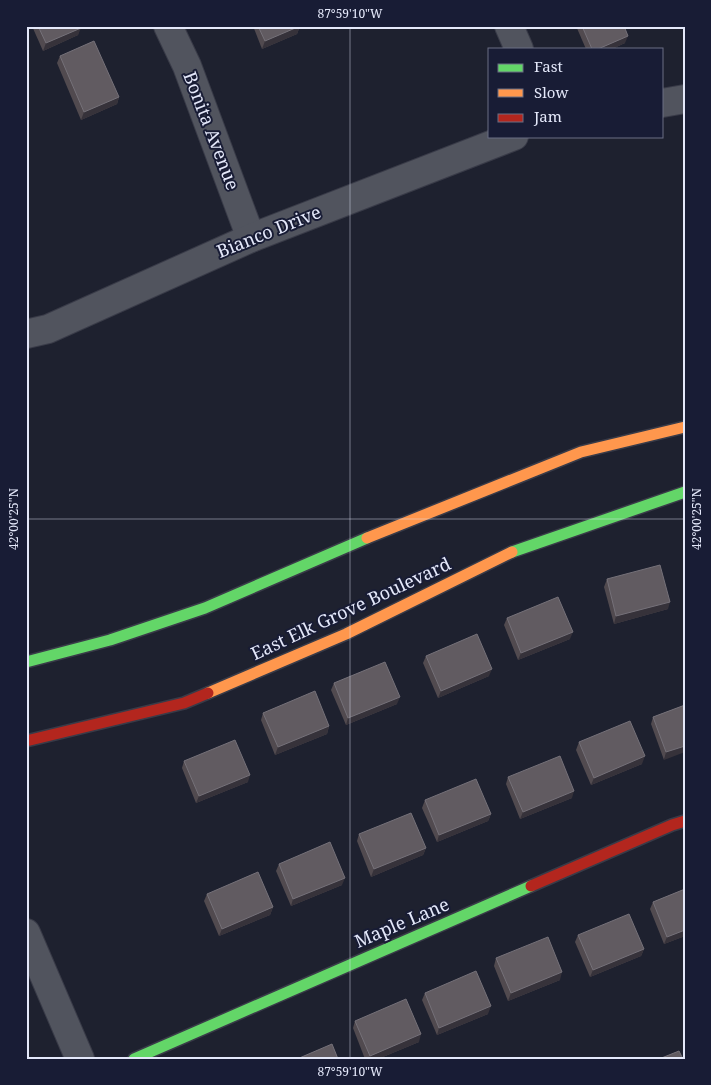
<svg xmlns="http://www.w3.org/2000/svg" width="711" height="1085" font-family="'Noto Serif',serif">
  <rect width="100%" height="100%" fill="#1e212f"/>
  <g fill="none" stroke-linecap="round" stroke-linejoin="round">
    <g stroke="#393b48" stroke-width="30">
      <g id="street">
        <polyline points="168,26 187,66 251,238"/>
        <polyline points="509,26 519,49"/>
        <polyline points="662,103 685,99"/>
        <polyline points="26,334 48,329 251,238 514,136"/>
        <polyline points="26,933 80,1059"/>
      </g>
    </g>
    <g stroke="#393b48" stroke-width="14">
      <g id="fast">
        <polyline points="512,552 685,492"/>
        <polyline points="26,662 110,640 205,608 367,538"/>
        <polyline points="134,1059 531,886"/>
      </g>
    </g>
    <g stroke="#393b48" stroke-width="14">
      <g id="slow">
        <polyline points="367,538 581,452 685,427"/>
        <polyline points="208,693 346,634 512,552"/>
      </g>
    </g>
    <g stroke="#393b48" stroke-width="14">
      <g id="jam">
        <polyline points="26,741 184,703 208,693"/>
        <polyline points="531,886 672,825 685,821"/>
      </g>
    </g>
    <use href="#street" stroke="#51545e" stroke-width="28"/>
    <use href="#fast" stroke="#63d668" stroke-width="11"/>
    <use href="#slow" stroke="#ff974d" stroke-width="11"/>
    <use href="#jam" stroke="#b3261e" stroke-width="11"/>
  </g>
  <g fill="#514a4f">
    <polygon points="32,26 80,26 78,35 43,51"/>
    <polygon points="253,26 300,26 297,34 262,49"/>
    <polygon points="576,26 624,26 625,43 612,49 586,49"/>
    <polygon points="60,56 119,97 117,104 81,120 57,63"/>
    <polygon points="607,579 668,609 614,624 604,587"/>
    <polygon points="507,618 570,639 518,660 504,625"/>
    <polygon points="426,656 489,676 438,698 423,663"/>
    <polygon points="334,683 397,704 346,725 331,690"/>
    <polygon points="685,705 664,760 651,724 653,717"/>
    <polygon points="263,713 329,726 327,734 275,755 261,720"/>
    <polygon points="579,742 642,764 591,785 576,750"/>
    <polygon points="184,761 248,782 196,803 182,768"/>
    <polygon points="508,777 572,798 520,819 506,784"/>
    <polygon points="425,800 491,814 488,821 437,842 422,808"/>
    <polygon points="359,834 426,848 423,855 371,877 357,841"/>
    <polygon points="279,864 342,885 291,906 276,871"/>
    <polygon points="685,889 685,936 664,944 650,909 653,902"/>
    <polygon points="207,894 273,907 270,915 219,936 204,901"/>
    <polygon points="578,935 644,949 641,956 590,977 575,942"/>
    <polygon points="496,958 560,980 508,1001 494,966"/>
    <polygon points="425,993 488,1014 437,1035 422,1000"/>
    <polygon points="355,1021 419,1042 378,1059 365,1059 353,1028"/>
  </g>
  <g fill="#36323a">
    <polygon points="300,26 297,34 262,49 265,41"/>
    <polygon points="81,28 78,35 43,51 46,43"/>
    <polygon points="628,36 625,43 612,49 598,49"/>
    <polygon points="119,97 117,104 81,120 84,112"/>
    <polygon points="670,602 668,609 614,624 616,616"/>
    <polygon points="573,632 570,639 518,660 521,653"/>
    <polygon points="492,669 489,676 438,698 441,691"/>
    <polygon points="400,697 397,704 346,725 348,718"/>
    <polygon points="329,726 327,734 275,755 278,747"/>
    <polygon points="685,746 685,752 664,760 666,752"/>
    <polygon points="645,756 642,764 591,785 594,778"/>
    <polygon points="250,775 248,782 196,803 199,796"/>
    <polygon points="574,791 572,798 520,819 523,812"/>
    <polygon points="491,814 488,821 437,842 439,835"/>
    <polygon points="426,848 423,855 371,877 374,869"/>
    <polygon points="345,878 342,885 291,906 293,899"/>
    <polygon points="273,907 270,915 219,936 222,929"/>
    <polygon points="685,930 685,936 664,944 667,937"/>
    <polygon points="644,949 641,956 590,977 593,970"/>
    <polygon points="562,972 560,980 508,1001 511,993"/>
    <polygon points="491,1006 488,1014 437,1035 439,1028"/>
    <polygon points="421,1034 419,1042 378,1059 369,1059 370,1056"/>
  </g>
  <g fill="#615b61" stroke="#757179">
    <polygon points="38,26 80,26 81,28 46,43"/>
    <polygon points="258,26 300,26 265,41"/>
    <polygon points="582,26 624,26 628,36 598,49 592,49"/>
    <polygon points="94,41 119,97 84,112 60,56"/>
    <polygon points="660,565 670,602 616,616 607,579"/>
    <polygon points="558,597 573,632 521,653 507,618"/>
    <polygon points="477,634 492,669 441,691 426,656"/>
    <polygon points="385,662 400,697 348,718 334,683"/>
    <polygon points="315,691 329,726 278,747 263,713"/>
    <polygon points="685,705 685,746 666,752 653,717"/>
    <polygon points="630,721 645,756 594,778 579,742"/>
    <polygon points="235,740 250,775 199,796 184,761"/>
    <polygon points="560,756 574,791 523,812 508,777"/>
    <polygon points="476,779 491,814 439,835 425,800"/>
    <polygon points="411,813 426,848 374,869 359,834"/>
    <polygon points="330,842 345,878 293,899 279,864"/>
    <polygon points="258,872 273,907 222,929 207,894"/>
    <polygon points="685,889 685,930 667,937 653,902"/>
    <polygon points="629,914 644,949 593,970 578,935"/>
    <polygon points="548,937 562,972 511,993 496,958"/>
    <polygon points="476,971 491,1006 439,1028 425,993"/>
    <polygon points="406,999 421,1034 370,1056 355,1021"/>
    <polygon points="332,1044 338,1059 297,1059"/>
    <polygon points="679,1051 683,1059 659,1059"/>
  </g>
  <path fill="none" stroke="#e4e8fa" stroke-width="1" stroke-opacity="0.45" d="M350 26V1059M26 519H685"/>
  <g text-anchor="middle" stroke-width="4" stroke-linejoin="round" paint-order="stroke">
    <g font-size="18" fill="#e4e8fa" stroke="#181c35">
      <text transform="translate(211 131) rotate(69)" y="6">Bonita Avenue</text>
      <text transform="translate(269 232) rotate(-22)" y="6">Bianco Drive</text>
      <text transform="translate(351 609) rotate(-25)" y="6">East Elk Grove Boulevard</text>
      <text transform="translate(402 923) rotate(-23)" y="6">Maple Lane</text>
    </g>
  </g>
  <rect width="711" height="1085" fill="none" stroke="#181c35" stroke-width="55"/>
  <rect x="488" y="48" width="175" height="90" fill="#181c35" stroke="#6a6e84"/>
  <rect x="498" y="64" width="25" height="8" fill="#63d668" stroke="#6a6e84"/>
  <text x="534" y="72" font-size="15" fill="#e4e8fa">Fast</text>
  <rect x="498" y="89" width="25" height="8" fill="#ff974d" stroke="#6a6e84"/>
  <text x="534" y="98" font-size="15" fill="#e4e8fa">Slow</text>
  <rect x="498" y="114" width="25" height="8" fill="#b3261e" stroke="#6a6e84"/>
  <text x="534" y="122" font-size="15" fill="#e4e8fa">Jam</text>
  <rect x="28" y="28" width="656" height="1030" fill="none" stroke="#e4e8fa" stroke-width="2"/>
  <g font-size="12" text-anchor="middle" fill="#e4e8fa">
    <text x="350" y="18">87°59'10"W</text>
    <text transform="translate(14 519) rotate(-90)" y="4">42°00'25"N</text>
    <text transform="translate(697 519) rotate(-90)" y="4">42°00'25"N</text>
    <text x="350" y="1076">87°59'10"W</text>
  </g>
</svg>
